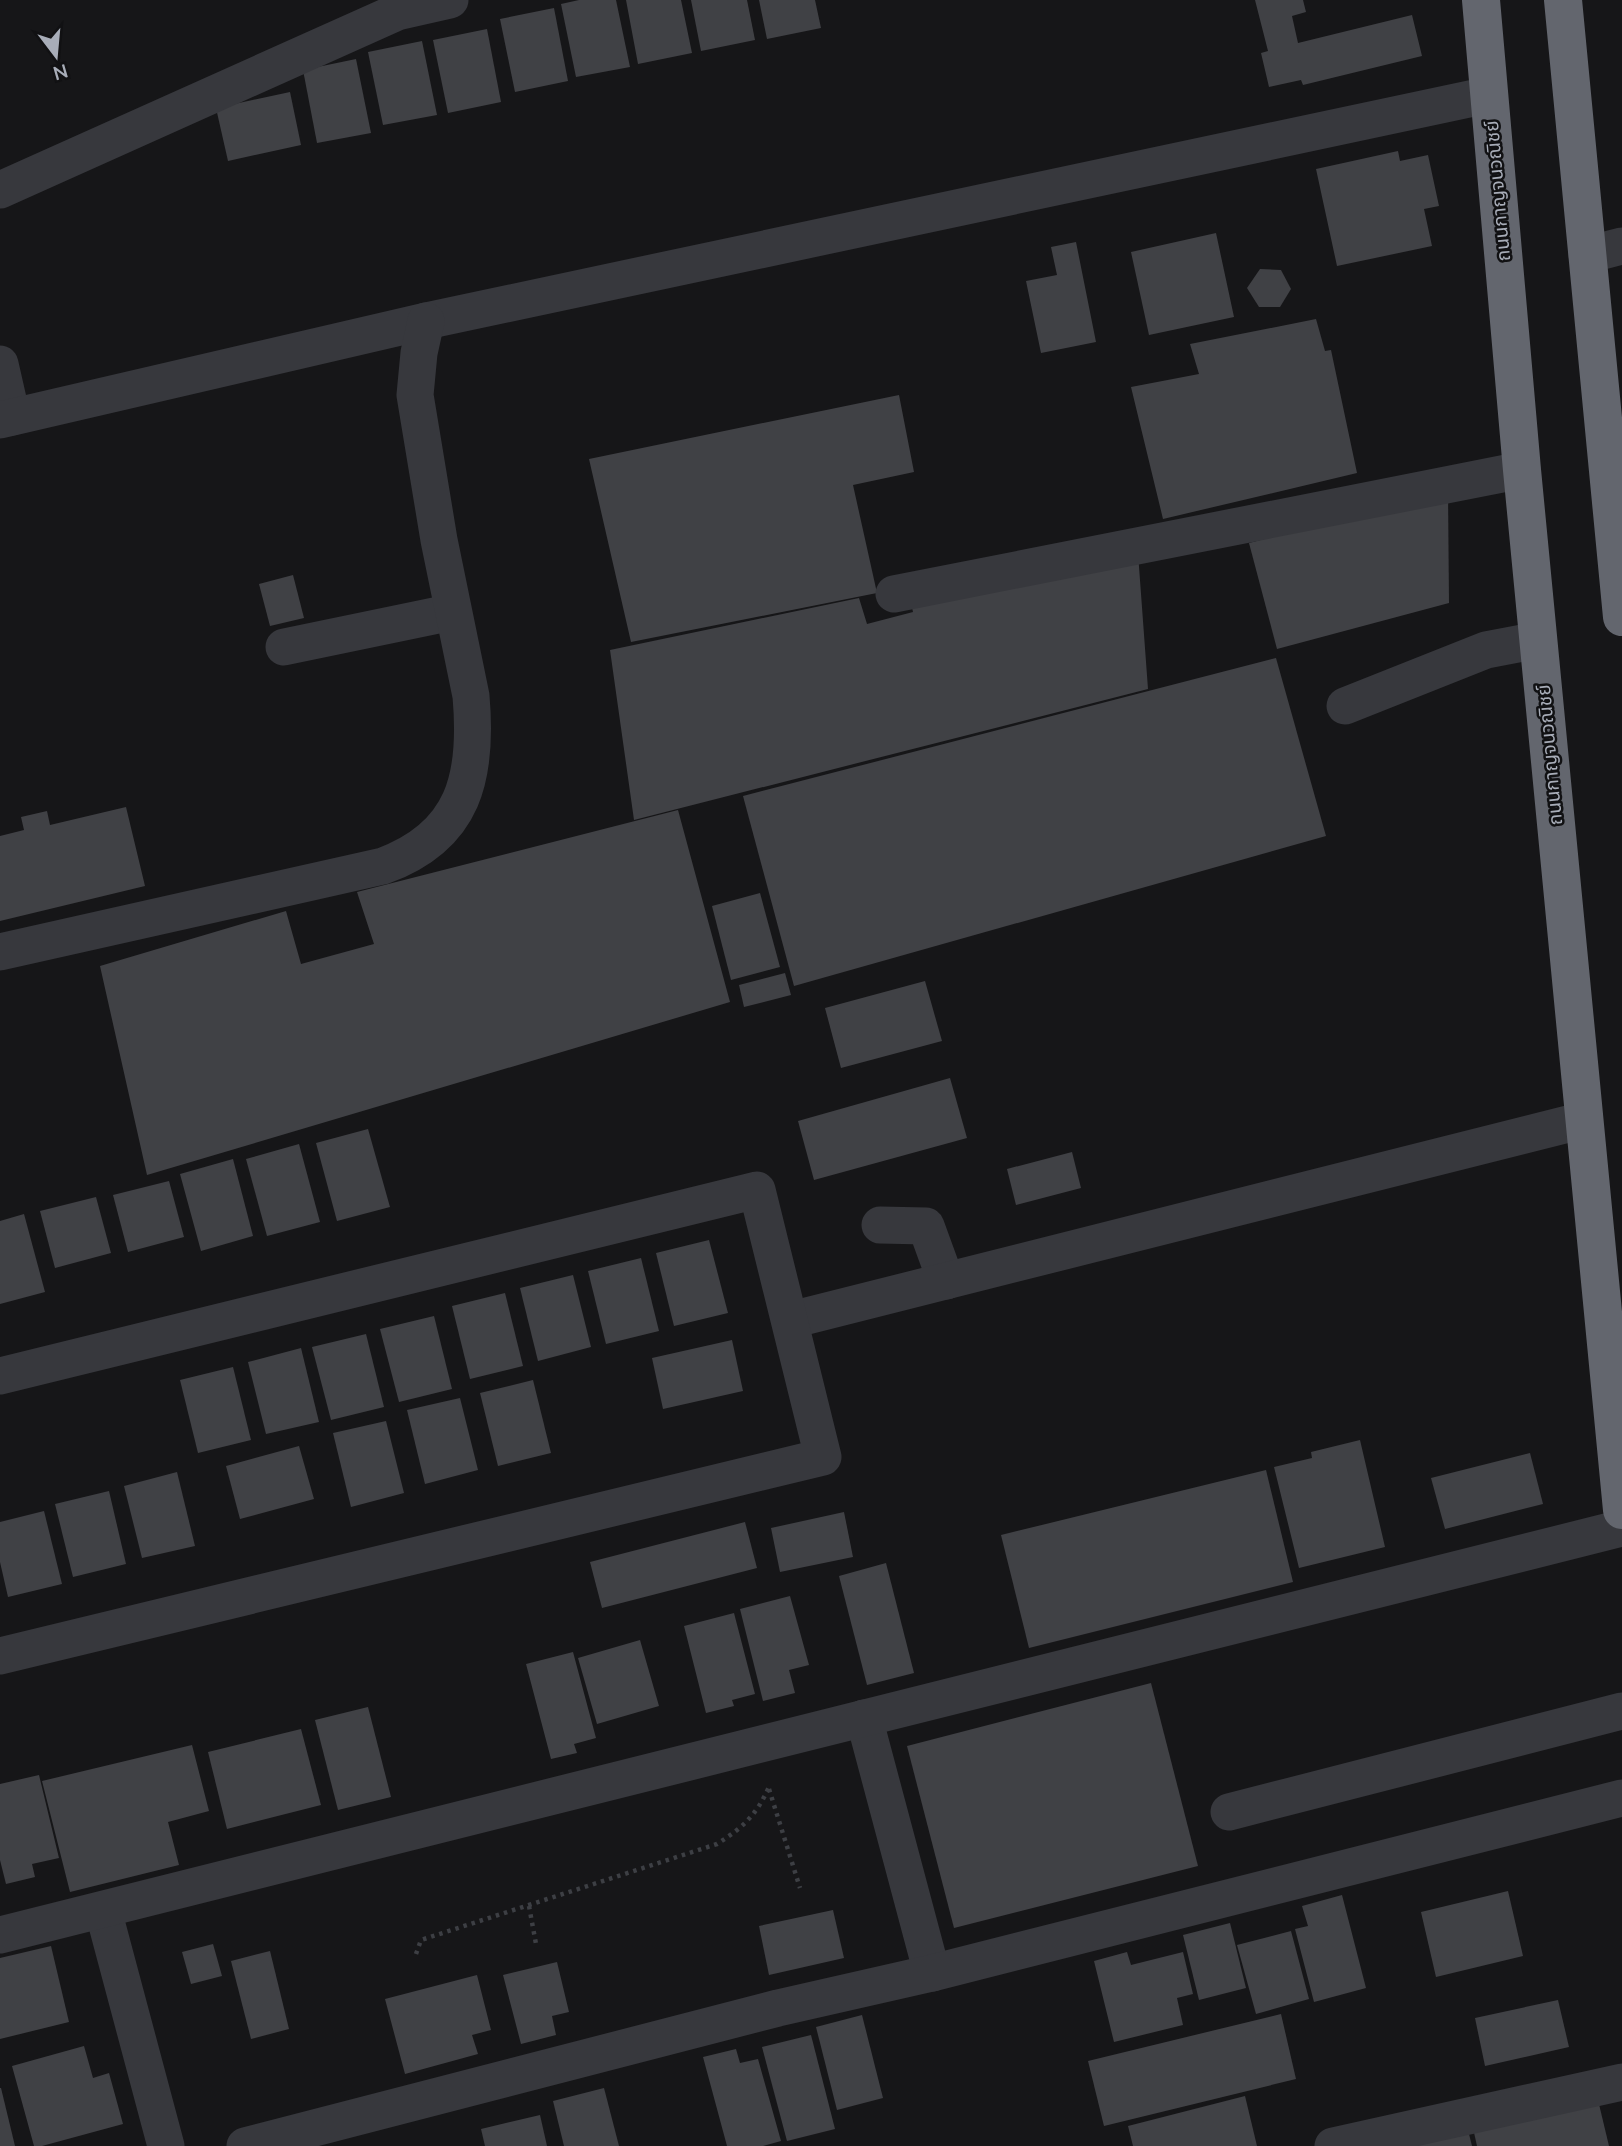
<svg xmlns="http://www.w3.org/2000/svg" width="1622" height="2146" font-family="'Nunito Sans','Noto Sans Thai',sans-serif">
  <rect width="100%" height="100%" fill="#161618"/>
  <g fill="#404145">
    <polygon points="579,0 616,0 630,67 576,77 561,4"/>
    <polygon points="626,0 681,0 692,53 638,64"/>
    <polygon points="691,0 747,0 755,40 701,51"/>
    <polygon points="759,0 815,0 821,28 767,39"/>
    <polygon points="1255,0 1303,0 1306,12 1292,16 1298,43 1412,15 1422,56 1303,85 1301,80 1269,87 1261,53 1268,51"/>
    <polygon points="554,8 568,81 515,92 500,19"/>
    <polygon points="487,29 501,102 448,113 433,40"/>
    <polygon points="422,41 437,115 383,125 368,52"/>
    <polygon points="356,59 371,133 317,143 303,70"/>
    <polygon points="290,92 301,145 228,161 216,108"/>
    <polygon points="1398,151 1400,161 1428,155 1439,206 1424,209 1432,246 1337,266 1316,169"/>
    <polygon points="1216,233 1234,317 1149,335 1131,252"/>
    <polygon points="1076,242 1096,342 1041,353 1026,281 1057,275 1051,247"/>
    <polygon points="1260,269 1281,270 1291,289 1280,307 1259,307 1247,288"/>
    <polygon points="1316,319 1325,351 1331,350 1357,473 1163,519 1131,387 1199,374 1190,344"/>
    <polygon points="899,395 914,472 853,485 877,593 631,642 589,459"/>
    <polygon points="1448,491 1449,603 1277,649 1249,543"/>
    <polygon points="1138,553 1148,689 634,820 610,650 859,598 867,624 913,612 910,599"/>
    <polygon points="293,575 304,618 270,626 259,584"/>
    <polygon points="1276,658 1326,836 794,986 743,796"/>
    <polygon points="126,807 145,886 0,921 0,836 24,830 21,817 47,811 50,825"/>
    <polygon points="678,810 730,1002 147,1175 100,966 286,911 301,964 374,944 357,892"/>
    <polygon points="760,893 780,967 731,980 712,906"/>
    <polygon points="785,973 791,995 744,1007 739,985"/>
    <polygon points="925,981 942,1041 841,1068 825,1008"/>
    <polygon points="950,1078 967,1138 814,1180 798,1121"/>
    <polygon points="368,1129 390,1207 337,1221 316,1143"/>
    <polygon points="299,1144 320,1222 267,1236 246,1159"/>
    <polygon points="1072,1152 1081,1188 1016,1205 1007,1169"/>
    <polygon points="233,1159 253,1236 201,1251 180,1174"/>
    <polygon points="169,1181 184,1237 128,1252 113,1195"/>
    <polygon points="96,1197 111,1253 55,1268 40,1211"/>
    <polygon points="24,1214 45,1292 0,1304 0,1221"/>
    <polygon points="709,1240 728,1313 674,1326 656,1253"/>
    <polygon points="641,1258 659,1331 606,1344 588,1271"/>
    <polygon points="573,1275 591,1347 538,1361 520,1288"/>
    <polygon points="505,1293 523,1366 470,1379 452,1306"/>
    <polygon points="434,1316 452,1389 399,1402 380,1329"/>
    <polygon points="366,1334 384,1407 331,1420 312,1347"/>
    <polygon points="732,1340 743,1391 663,1409 652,1358"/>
    <polygon points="301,1348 319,1422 266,1434 248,1362"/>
    <polygon points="233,1367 251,1440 198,1453 180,1380"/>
    <polygon points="533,1380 551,1453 498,1466 480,1393"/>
    <polygon points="460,1398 478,1470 425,1484 407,1410"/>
    <polygon points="386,1421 404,1493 351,1507 333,1433"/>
    <polygon points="1360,1440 1385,1547 1299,1568 1274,1467 1312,1458 1311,1452"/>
    <polygon points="299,1446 314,1499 240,1519 226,1466"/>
    <polygon points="1530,1453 1543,1504 1445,1529 1431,1478"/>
    <polygon points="1266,1470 1293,1582 1029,1648 1001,1535"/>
    <polygon points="177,1472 195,1546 142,1558 124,1486"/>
    <polygon points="109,1491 126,1564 73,1577 55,1504"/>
    <polygon points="44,1511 62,1584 8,1597 0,1562 0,1522"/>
    <polygon points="844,1512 853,1557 780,1572 771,1528"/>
    <polygon points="745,1522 757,1568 602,1608 590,1562"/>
    <polygon points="886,1563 914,1673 867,1685 839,1576"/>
    <polygon points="790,1596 809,1665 789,1670 795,1693 763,1701 740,1609"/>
    <polygon points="734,1613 755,1694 732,1700 734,1706 706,1713 684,1626"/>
    <polygon points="640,1640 659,1706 597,1724 578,1658"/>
    <polygon points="573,1652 596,1738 574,1744 577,1753 551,1759 526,1664"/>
    <polygon points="1151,1683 1198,1866 954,1928 907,1746"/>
    <polygon points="368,1707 391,1797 338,1810 315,1720"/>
    <polygon points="301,1729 321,1805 227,1829 208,1752"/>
    <polygon points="192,1745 209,1811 168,1822 179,1865 70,1892 42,1781"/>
    <polygon points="39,1775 59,1858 32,1864 35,1877 6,1884 0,1860 0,1784"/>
    <polygon points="1508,1891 1523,1956 1436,1977 1421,1912"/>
    <polygon points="1342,1895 1366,1988 1314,2002 1295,1929 1308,1926 1302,1906"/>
    <polygon points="833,1910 844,1958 769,1975 759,1926"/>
    <polygon points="1230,1923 1246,1988 1199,2000 1183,1935"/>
    <polygon points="1291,1931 1309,1999 1256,2014 1237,1945"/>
    <polygon points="213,1944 222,1976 191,1984 182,1952"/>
    <polygon points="51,1946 69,2022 0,2039 0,1958"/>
    <polygon points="270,1951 289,2029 251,2039 231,1961"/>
    <polygon points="1127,1952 1131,1965 1183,1952 1193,1994 1177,1998 1183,2025 1114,2042 1094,1961"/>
    <polygon points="557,1962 569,2012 552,2016 556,2035 521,2044 503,1975"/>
    <polygon points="477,1975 491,2030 472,2035 478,2054 405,2074 385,1999"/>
    <polygon points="1558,2000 1569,2047 1485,2066 1475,2018"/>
    <polygon points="1281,2014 1296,2079 1104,2126 1088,2061"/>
    <polygon points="862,2015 883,2098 837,2110 816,2027"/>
    <polygon points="811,2035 835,2129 787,2141 762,2047"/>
    <polygon points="84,2046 93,2078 109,2073 123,2124 42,2146 34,2146 12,2066"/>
    <polygon points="736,2049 740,2063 758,2059 781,2141 763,2146 727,2146 703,2057"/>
    <polygon points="0,2088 1,2088 15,2146 0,2146"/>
    <polygon points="604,2088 619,2146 564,2146 553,2101"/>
    <polygon points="1245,2096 1257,2146 1133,2146 1128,2126"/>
    <polygon points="1598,2100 1609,2146 1477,2146 1473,2128"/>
    <polygon points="540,2115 547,2146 485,2146 481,2129"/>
    <polygon points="1466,2122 1472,2146 1371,2146"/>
  </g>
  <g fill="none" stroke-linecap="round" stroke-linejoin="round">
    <g stroke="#3d3f44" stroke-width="4.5" stroke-dasharray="3.5 5" stroke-linecap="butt">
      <polyline points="769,1789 800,1888"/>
      <polyline points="529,1906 536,1944"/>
      <path d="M416 1954 421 1940 717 1844C742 1828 756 1816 769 1787"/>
    </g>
    <g stroke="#37383d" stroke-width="37">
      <polyline points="0,190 397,12 450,0"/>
      <polyline points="1587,255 1622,246"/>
      <polyline points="0,364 12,417"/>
      <polyline points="0,420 426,321 1488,95"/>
      <polyline points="894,594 1522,470"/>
      <polyline points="284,647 453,612"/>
      <polyline points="1345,706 1486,650 1538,640"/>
      <path d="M0 952 383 866C465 836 478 776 471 696L439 540 415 395 419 353 426 321"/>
      <polyline points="880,1225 926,1226 946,1281"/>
      <polyline points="791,1320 1584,1120"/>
      <polyline points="0,1376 757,1190 823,1457 0,1656"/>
      <polyline points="864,1718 932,1973"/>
      <polyline points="1229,1812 1622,1711"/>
      <polyline points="103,1910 166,2146"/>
      <polyline points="0,1935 1622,1528"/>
      <polyline points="245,2146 778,2008 932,1973 1622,1798"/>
      <polyline points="1333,2146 1622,2082"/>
    </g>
    <g stroke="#63666e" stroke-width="38">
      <polyline points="1481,0 1522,470 1622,1510"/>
      <polyline points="1563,0 1622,617"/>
    </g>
  </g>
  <g text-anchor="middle" stroke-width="5" stroke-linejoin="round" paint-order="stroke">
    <g font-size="19" fill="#a8adb8" stroke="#111113">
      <text transform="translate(1497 191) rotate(-95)" y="7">ถนนกาญจนวณิชย์</text>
      <text transform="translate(1549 755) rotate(-95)" y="7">ถนนกาญจนวณิชย์</text>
    </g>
  </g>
  <g transform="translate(56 56) rotate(164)" stroke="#111113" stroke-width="5" paint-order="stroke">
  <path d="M0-5L12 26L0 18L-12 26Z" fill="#a8adb8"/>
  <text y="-10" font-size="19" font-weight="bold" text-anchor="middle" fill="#a8adb8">N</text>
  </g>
</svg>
